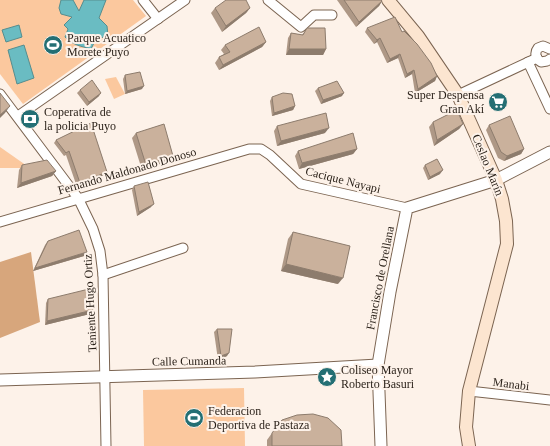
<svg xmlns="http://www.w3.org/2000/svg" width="550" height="446" font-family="'Times New Roman',serif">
  <rect width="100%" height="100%" fill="#fdf2e9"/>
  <g fill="#fbc89e">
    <polygon points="0,0 133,0 146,16 23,104 0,74"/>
    <polygon points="116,77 125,94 114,99 105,79"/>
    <polygon points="0,147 30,168 0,168"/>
    <polygon points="244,388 245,446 144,446 143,390"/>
  </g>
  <polygon fill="#d7a67c" points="31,252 40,322 0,338 0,262"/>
  <g fill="#6abcc2" stroke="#568d8e">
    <path d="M61 0H73L79 11 84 0H106L99 18 107 26 108 36 96 39 91 49C80 46 73 45 65 37L68 29 64 25 72 17 61 14 59 8Z"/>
    <polygon points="19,25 22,37 6,42 2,30"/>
    <polygon points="24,45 34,78 17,84 8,50"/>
  </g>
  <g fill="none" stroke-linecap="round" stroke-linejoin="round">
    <g stroke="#7b6451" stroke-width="11">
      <g id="minor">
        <polyline points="143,0 158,19"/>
        <polyline points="268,0 301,27 314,15 332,15"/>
        <path d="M550 49 543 46 538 48C534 53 536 59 541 62L547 61 550 59"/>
        <polyline points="528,62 550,109"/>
        <polyline points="0,94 78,198 93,229 100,251 103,275 106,446"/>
        <polyline points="458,95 537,58"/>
        <polyline points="18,116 185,0"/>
        <polyline points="0,222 249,149 261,149 270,155 301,184 407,208"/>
        <polyline points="103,275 183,248"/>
        <polyline points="469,391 550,400"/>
      </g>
    </g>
    <g stroke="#7b6451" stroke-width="13">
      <g id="tertiary">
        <polyline points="0,380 255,372 378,365"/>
        <polyline points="381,446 378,365 390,292 407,208 496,180 550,152"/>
      </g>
    </g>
    <g stroke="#7b6451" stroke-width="14">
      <polyline id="secondary" points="388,0 418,36 458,95 496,180 502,199 506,221 507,244 469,391 466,427 469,446"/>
    </g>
    <use href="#minor" stroke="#fff" stroke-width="9"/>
    <use href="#tertiary" stroke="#fff" stroke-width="11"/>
    <use href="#secondary" stroke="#fce5d0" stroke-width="12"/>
  </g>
  <g fill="#ae9886">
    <polygon points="337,0 381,0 382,1 379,6 356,27"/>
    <polygon points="215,8 250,8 246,13 222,32 211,13"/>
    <polygon points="307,28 326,49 323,55 286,55 288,38 291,33 302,35"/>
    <polygon points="367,28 402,32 437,76 435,81 415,93 412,74 405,78 398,58 387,63 377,42 374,44 365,32"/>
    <polygon points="266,42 262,47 219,70 215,63 219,57 224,54 221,50 225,45"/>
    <polygon points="125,75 142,89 125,94 123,79"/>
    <polygon points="318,88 342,96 321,104 315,91"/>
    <polygon points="80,90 99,96 87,106 77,93"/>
    <polygon points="272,97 295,106 293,110 272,116 270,101"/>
    <polygon points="433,122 463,124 459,129 434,146 429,127"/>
    <polygon points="489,125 524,149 521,154 504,161 498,158 486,130"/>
    <polygon points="277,126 325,133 277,146 274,131"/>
    <polygon points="136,133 170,161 142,170 132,138"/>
    <polygon points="56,140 104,175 77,187 66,155 64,156 54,143"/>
    <polygon points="357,149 353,154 299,169 295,156 298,151"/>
    <polygon points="22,165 56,171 52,176 17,188 19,170"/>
    <polygon points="425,165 440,174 428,180 423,168"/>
    <polygon points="134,186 151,207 137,216 132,190"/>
    <polygon points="293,232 338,284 281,271 288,239"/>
    <polygon points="48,241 84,256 33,271 45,245"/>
    <polygon points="48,299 93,310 90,314 45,325 46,303"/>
    <polygon points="217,329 227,356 218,360 214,332"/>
    <polygon points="272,433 342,446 267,446 267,440"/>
  </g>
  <g fill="#8d7c6d">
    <polygon points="382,1 379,6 356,27 359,22"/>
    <polygon points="250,8 246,13 222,32 226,26"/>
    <polygon points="380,38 377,42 374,44 377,40"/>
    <polygon points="266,42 262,47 219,70 223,65"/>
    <polygon points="289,49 326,49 323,55 286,55"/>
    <polygon points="400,54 398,58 387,63 390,59"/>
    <polygon points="414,70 412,74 405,78 407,74"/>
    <polygon points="437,76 435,81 415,93 418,89"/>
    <polygon points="144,86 142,89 125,94 127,91"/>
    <polygon points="101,93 99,96 87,106 89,102"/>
    <polygon points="344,93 342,96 321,104 323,100"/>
    <polygon points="10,106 5,113 0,118 0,115"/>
    <polygon points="295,106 293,110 272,116 274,113"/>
    <polygon points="463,124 459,129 434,146 437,140"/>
    <polygon points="329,128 325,133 277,146 281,141"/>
    <polygon points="357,149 353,154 299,169 302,163"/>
    <polygon points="524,149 521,154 504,161 507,156"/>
    <polygon points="173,156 170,161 142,170 146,165"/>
    <polygon points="443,170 440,174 428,180 430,177"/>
    <polygon points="56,171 52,176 17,188 21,183"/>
    <polygon points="107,172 104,175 77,187 80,183"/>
    <polygon points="154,204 151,207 137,216 139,212"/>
    <polygon points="87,252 84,256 33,271 35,268"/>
    <polygon points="286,264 343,278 338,284 281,271"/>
    <polygon points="93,310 90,314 45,325 47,321"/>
    <polygon points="229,353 227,356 218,360 221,356"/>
  </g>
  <g fill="#cab19c" stroke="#8d7c6d">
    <polygon points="226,0 246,0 250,8 226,26 215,8"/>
    <polygon points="344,0 381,0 382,1 359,22"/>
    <polygon points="395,17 402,32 404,31 417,44 431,63 437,76 418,89 414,70 407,74 400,54 390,59 380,38 377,40 367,28"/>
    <polygon points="259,27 266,42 223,65 219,57 230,52 225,45"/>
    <polygon points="307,28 325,28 326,49 289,49 291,33 303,35"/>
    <polygon points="140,72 144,86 127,91 125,75"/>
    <polygon points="92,80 101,93 89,102 80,90"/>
    <polygon points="337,81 344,93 323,100 318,88"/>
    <polygon points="0,93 10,106 0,115"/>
    <polygon points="283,93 292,94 295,106 274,113 272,97"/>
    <polygon points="457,110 463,124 437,140 433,122"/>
    <polygon points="326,113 329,128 281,141 277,126"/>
    <polygon points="510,116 524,149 507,156 501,152 489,125"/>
    <polygon points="91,123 107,172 80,183 69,151 66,153 56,140"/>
    <polygon points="164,124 173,156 146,165 136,133"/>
    <polygon points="353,133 357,149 302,163 298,151"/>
    <polygon points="437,159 443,170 430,177 425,165"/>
    <polygon points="47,160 56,171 21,183 22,165"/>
    <polygon points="148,182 154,204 139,212 134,186"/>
    <polygon points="79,230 87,252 35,268 48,241"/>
    <polygon points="293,232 350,246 343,278 286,264"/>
    <polygon points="89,289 93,310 47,321 48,299"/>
    <polygon points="217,329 232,329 229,353 221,356"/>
    <polygon points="313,414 328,418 341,430 342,446 272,446 272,433 282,420 297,415"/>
  </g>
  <defs>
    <g id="stadium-disc" transform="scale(1)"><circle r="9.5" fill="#246f74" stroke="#fdf2e9"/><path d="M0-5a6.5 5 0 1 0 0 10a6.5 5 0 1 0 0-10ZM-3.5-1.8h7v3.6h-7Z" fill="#fff"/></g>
    <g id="supermarket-disc" transform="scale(1)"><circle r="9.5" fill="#246f74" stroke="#fdf2e9"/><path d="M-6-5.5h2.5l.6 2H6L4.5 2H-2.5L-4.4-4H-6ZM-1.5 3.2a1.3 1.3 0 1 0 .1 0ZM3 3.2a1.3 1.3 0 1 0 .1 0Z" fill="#fff"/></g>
    <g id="bank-disc" transform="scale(1)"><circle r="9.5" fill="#246f74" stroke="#fdf2e9"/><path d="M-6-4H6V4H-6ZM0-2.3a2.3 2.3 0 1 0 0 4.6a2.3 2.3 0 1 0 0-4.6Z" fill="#fff"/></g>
    <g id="sight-disc" transform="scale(1)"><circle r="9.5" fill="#246f74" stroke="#fdf2e9"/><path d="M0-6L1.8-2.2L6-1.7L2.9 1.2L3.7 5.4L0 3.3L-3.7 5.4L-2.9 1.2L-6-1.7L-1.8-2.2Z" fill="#fff"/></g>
  </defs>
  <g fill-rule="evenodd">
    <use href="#stadium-disc" x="53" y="45"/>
    <use href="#supermarket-disc" x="498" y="102"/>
    <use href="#bank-disc" x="30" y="119"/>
    <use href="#sight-disc" x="327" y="377"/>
    <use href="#stadium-disc" x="194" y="418"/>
  </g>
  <g text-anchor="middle" stroke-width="4" stroke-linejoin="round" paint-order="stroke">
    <g font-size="12" fill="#271e16" stroke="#fdf2e9" text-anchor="start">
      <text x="67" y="42">Parque Acuatico<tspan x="67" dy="14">Morete Puyo</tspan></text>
      <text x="484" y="99" text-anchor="end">Super Despensa<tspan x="484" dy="14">Gran Akí</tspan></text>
      <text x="44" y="116">Coperativa de<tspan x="44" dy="14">la policia Puyo</tspan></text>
      <text x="341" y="374">Coliseo Mayor<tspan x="341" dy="14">Roberto Basuri</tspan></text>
      <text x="208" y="415">Federacion<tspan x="208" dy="14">Deportiva de Pastaza</tspan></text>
    </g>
    <g font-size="12" fill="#271e16" stroke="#fdf2e9">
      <text transform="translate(488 165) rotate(68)" y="4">Ceslao Marín</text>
      <text transform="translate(127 171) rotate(-16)" y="4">Fernando Maldonado Donoso</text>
      <text transform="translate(343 180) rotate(14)" y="4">Cacique Nayapi</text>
      <text transform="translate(380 278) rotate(-79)" y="4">Francisco de Orellana</text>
      <text transform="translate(90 303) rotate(-93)" y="4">Teniente Hugo Ortiz</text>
      <text transform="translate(189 361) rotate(-1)" y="4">Calle Cumanda</text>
      <text transform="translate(511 384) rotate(7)" y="4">Manabi</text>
    </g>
  </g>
</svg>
